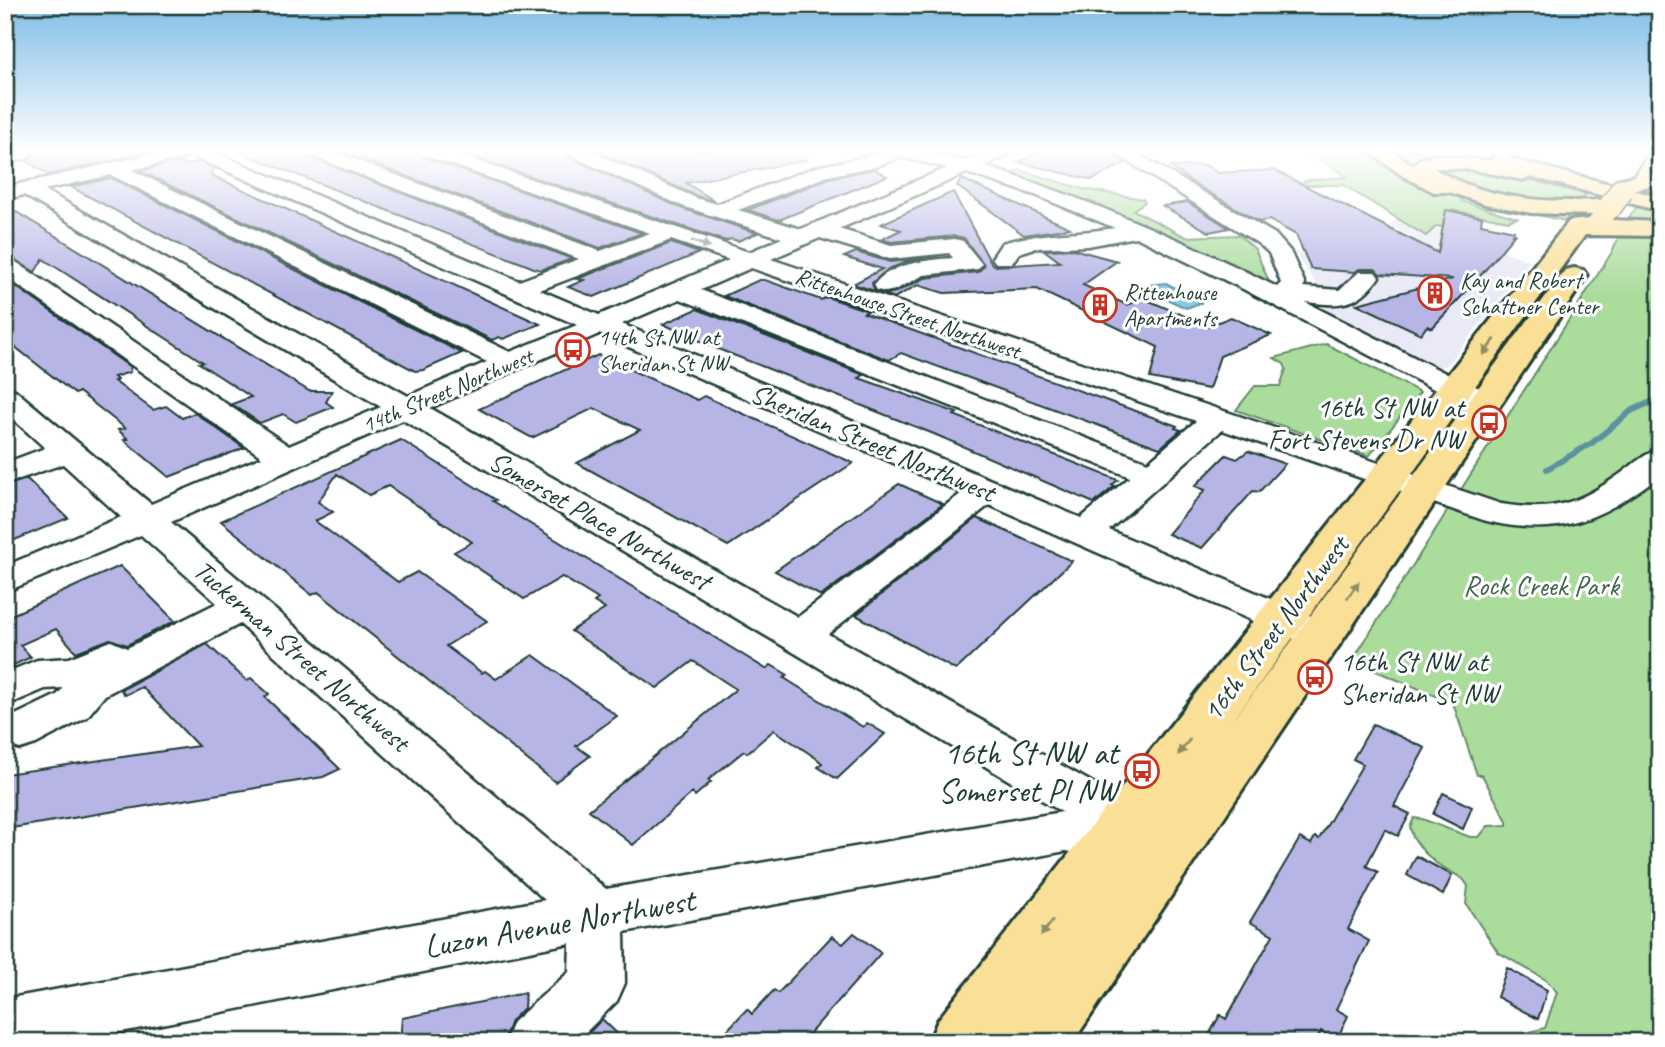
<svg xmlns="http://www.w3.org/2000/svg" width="1665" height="1047" font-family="Caveat,sans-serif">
  <rect width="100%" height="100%" fill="#fff"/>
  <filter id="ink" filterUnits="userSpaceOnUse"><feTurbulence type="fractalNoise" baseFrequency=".0143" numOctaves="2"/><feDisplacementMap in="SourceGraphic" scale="14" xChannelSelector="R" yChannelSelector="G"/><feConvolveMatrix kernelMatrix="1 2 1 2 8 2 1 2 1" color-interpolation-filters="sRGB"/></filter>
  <g filter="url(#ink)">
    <polygon fill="#e9e9f8" points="1398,219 1439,227 1530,261 1446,366 1438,366 1328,312 1317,285 1294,252 1318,256 1411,246 1417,240 1389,225"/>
    <g fill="#aadc9c" stroke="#648c68" stroke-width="2">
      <polygon points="1305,150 1368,150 1421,182 1463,198 1461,201 1517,218 1508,221 1452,210 1443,220 1463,224 1448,228 1437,226 1426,236 1343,185 1303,185 1303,182 1309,180 1348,177"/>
      <path d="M1384 150H1418L1586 195 1565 221C1503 208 1435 189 1384 150Z"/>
      <path d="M1019 170 1083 189 1143 199 1145 202 1133 210 1186 237 1239 235 1255 249 1270 284 1265 286C1181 244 1099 203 1010 174Z"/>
      <polygon points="1649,189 1660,192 1660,1042 1526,1042 1529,1032 1545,1028 1557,992 1546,980 1498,952 1466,904 1468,886 1463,879 1436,863 1424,852 1413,837 1410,827 1414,818 1422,819 1470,837 1479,837 1488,826 1507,825 1507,821 1482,775 1477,775 1453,703 1352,661 1612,252 1626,222"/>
      <polygon points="1326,344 1420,392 1369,456 1236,410 1255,386 1280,386 1286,369 1284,364 1274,358"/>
    </g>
    <polygon fill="#84cbe5" stroke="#5c929e" stroke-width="2" points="1166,283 1201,302 1201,303 1186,308 1145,289 1149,285"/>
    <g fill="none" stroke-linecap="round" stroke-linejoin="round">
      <polyline stroke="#5c929e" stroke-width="6" points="1547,469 1592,443 1631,411 1660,398"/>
    </g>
    <g fill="#b7b5e6" stroke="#1f3d34" stroke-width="2">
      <polygon points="32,150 148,150 152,151 49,175 27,161 33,156"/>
      <polygon points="234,150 301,150 306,156 572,259 541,270 534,268"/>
      <polygon points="336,150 415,150 420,156 642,233 600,248"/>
      <polygon points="451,150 561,150 566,156 681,208 757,233 738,241 731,239 726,241"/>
      <polygon points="594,150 620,150 626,153 647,150 805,150 806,160 686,183 715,201 697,196"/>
      <polygon points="1045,150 1108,150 1125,163 1092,180 1018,162"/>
      <polygon points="176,162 188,165 199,162 214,168 211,175 540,324 503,339 499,337 492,340 140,171"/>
      <polygon points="1206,165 1217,173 1274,170 1438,253 1446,210 1482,217 1481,224 1514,231 1512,234 1515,234 1476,281 1432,328 1427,326 1421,334 1357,304 1453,279 1380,274 1375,269 1359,269 1355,272 1311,269 1296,235 1269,220 1259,222 1190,181 1171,167"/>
      <polygon points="874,169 887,176 779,220 748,210 830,178"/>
      <polygon points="111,178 462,353 423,370 415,371 71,187"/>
      <polygon points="962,179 1041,215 1070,228 1024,235 957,186"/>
      <polygon points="953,192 991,263 996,266 1060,262 1044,250 1073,249 1117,261 1083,285 1127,305 1145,299 1208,326 1231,317 1271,335 1220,356 1209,389 1150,378 1158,347 1037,289 944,293 918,285 894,298 885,294 896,292 925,278 978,272 984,266 964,238 955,236 891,242 882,239 901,230 881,224"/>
      <polygon points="1187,202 1229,228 1209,232 1163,206"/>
      <polygon points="5,205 309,391 332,391 326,402 333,407 296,422 283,414 260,423 232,404 251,397 199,363 203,362 43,259 35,272 5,254 5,238 13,236 5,231"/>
      <polygon points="671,243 699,253 594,297 568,287 584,280 577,279"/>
      <polygon points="856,252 890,262 938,257 909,261 888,269 872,283 875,291 853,284 882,269 844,257"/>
      <polygon points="759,280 765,280 821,300 827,297 868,311 864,313 1177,426 1175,428 1181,430 1160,448 901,353 889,360 724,296"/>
      <polygon points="15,286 130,367 130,372 114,377 117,380 114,381 153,410 166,406 182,418 195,413 244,448 169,477 124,440 128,439 118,430 125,428 79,392 75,394 5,339 5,289"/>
      <polygon points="697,309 864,375 859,378 957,413 954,415 1118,480 1112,485 1115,486 1094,503 934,434 718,349 663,324"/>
      <polygon points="598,355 697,400 704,396 853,463 728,546 577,463 640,430 594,408 532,438 479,409"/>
      <polygon points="401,440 496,500 493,501 766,669 771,665 788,675 784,678 863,727 867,723 885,734 837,779 818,767 822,763 816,758 774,730 747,753 744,751 708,780 711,782 695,796 692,793 633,845 589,810 736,689 693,661 657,688 571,631 605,609 594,602 598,599 562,577 524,599 454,552 472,542 388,486 369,495 337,474 318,502 333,512 315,521 398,582 417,572 487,621 446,646 482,673 485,671 496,679 533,655 617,716 576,746 590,756 555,782 318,592 312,595 221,521"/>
      <polygon points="1248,451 1285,464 1259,492 1253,491 1202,548 1168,534 1205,490 1195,486 1226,455 1237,459"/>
      <polygon points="27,479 68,518 5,544 5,486"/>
      <polygon points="899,484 943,504 821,596 775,571"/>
      <polygon points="977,518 1072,561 956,670 856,615"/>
      <polygon points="120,566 175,621 127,645 110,639 76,652 56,629 20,645 31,657 5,669 5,618"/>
      <polygon points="207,644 247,681 251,678 269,694 265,697 340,769 323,777 5,829 5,774 198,746 142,687 125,695 121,690"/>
      <polygon points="1373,724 1425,748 1394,806 1410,814 1398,836 1385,829 1366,866 1378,872 1348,929 1369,941 1336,1009 1348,1016 1336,1041 1321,1031 1316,1042 1205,1042 1220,1015 1226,1019 1273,935 1250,922 1300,838 1311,844 1315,837 1319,839 1363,764 1353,759"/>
      <polygon points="1443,793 1472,807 1463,829 1433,814"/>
      <polygon points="1416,856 1452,875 1443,895 1407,875"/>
      <polygon points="854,933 881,953 802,1042 716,1042 747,1009 752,1014 774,990 778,993 781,990 832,936 843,944"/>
      <polygon points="1507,968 1547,990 1538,1019 1497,997"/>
      <polygon points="525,993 524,1008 511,1021 503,1042 400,1042 402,1018"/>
      <polygon points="602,1019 626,1042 580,1042"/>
    </g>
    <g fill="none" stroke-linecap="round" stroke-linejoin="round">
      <g stroke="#1f3d34" stroke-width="5">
        <g id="minor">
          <polygon points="11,150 29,150 31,154 28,158 5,163 5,151"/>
          <path d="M170 150H209L519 281 579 259 307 154 304 150H329L600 251 650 233 421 154 418 150H444L749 252 782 238 682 206 567 154 564 150H588L696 198 717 204 816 167 866 157 885 150H916L964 161 990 150H1014L1011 154 984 166C1085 198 1182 239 1277 287L1281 283 1269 253 1259 244 1110 150H1131L1275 234 1290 251 1305 284 1303 287 1339 290 1359 272H1375L1379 277C1357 308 1339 306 1305 302L1467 384 1498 393 1503 399 1498 405 1488 408 1447 396 1243 289 1136 237 1088 246 1035 248 1019 253 1012 263H996L992 258 1002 243C1039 232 1077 234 1115 228L1035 195 967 173 839 229 891 245 955 239 963 241 982 264 978 269 924 275 895 290 886 292 877 290 874 285C889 263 929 260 953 258L949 253 890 259 820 238 771 259 1501 504C1554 513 1580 503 1623 472 1635 463 1645 453 1660 449V475C1601 521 1557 539 1483 520L1222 430 1109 530 1320 620 1326 629 1320 638 1306 642 1292 638 989 505 828 634 1116 796 1131 825 1148 833 1155 848 1148 863 1130 869 1104 858 1066 851 624 932 625 983 617 1001 576 1042H505L513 1022 569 972 570 943 71 1042H5V999L545 900 240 624 105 695 87 717 36 744 20 749 5 744V720L57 695 63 688 45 689 5 706V673L37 660 69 658 111 641 127 648 217 603 141 535 5 592V566L121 517 63 464 5 484V463L45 448 5 412V387L15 390 151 504 262 457 5 276V258L13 260 289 446 381 407 24 195 15 197 5 191 8 187 19 184ZM192 156 577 325 510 352 132 170ZM901 157 947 168 801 229 738 210 828 176 877 166ZM111 175 487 362 408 396 44 190ZM671 240 729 260 599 315 540 290ZM751 268 1196 421 1148 462 701 290ZM680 299 1130 477 1081 518 622 324ZM599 334 962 493 798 617 430 408ZM403 420 1062 812 606 889 171 522Z"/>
          <polygon points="1496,150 1516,150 1508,159 1501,161 1492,155"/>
        </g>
      </g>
      <g stroke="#1f3d34" stroke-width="6">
        <path id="major" d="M1367 150H1390L1413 165 1420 159 1438 155 1490 161 1499 156 1614 185 1617 180 1634 176 1652 150H1660C1660 165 1658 173 1650 186L1633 190 1660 197V211L1532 177 1523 180 1469 169 1434 168C1473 193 1523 201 1569 201 1585 201 1603 198 1618 202L1621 207 1612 220 1660 222V236L1585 235 1229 726 1565 270 1574 268 1583 270 1587 276 1073 1042H1003L1007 1032 1000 1042H929L938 1020 1569 221 1589 219 1592 215 1531 213 1485 204 1449 192H1434L1403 176Z"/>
      </g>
      <use href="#minor" fill="#fff" fill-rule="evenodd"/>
      <use href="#major" fill="#fadf96" fill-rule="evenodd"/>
      <g stroke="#1f3d34" stroke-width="26" stroke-linecap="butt">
        <polyline id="major-bridge" points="1610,207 1622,190"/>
      </g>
      <use href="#major-bridge" stroke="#fadf96" stroke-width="23"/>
    </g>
    <defs><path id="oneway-solid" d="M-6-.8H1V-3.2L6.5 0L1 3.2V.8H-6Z" transform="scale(1.75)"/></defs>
    <use fill="#8f9e9a" href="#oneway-solid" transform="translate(701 244) rotate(19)"/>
    <g fill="#8c8e65">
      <use href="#oneway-solid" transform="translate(1489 347) rotate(127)"/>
      <use href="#oneway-solid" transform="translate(1353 590) rotate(-55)"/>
      <use href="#oneway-solid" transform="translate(1184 747) rotate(127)"/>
      <use href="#oneway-solid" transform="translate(1047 928) rotate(127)"/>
    </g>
  </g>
  <linearGradient id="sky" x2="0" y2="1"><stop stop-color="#80bde7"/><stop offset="0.51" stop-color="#fff"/><stop offset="1" stop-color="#fff" stop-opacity="0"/></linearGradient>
  <rect width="1665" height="296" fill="url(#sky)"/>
  <defs>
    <g id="building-ring" transform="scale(1.75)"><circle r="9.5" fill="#fff" stroke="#c8321e" stroke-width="1.5"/><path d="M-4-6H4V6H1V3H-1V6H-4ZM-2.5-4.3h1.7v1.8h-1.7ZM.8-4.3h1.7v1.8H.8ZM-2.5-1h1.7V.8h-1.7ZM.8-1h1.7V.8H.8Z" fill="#c8321e"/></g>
    <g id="bus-ring" transform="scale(1.75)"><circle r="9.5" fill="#fff" stroke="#c8321e" stroke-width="1.5"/><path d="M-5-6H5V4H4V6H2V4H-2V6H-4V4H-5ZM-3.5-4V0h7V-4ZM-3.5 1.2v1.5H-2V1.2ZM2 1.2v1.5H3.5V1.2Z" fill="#c8321e"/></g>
  </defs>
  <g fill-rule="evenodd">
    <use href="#building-ring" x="1435" y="293"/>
    <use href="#building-ring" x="1100" y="305"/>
    <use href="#bus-ring" x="573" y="350"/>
    <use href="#bus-ring" x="1489" y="423"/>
    <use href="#bus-ring" x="1315" y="677"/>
    <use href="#bus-ring" x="1142" y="771"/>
  </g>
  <g text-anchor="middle" stroke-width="6" stroke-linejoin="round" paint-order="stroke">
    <g font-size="23" fill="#1f3d34" stroke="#fff" text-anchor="start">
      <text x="1460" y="288">Kay and Robert<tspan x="1460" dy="26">Schattner Center</tspan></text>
      <text x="1124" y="300">Rittenhouse<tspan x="1124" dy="26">Apartments</tspan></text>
      <text x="598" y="345">14th St NW at<tspan x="598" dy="26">Sheridan St NW</tspan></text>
    </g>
    <g font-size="23" fill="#1f3d34" stroke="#fff">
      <text transform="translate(908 313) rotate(19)" y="8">Rittenhouse Street Northwest</text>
      <text transform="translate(447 390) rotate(-23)" y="8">14th Street Northwest</text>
    </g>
    <g font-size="28" fill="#1f3d34" stroke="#fff" text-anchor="end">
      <text x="1464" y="417">16th St NW at<tspan x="1464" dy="32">Fort Stevens Dr NW</tspan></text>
      <text x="1340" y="671" text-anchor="start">16th St NW at<tspan x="1340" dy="32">Sheridan St NW</tspan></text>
    </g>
    <g font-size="28" fill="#1f3d34" stroke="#fff">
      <text transform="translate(873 442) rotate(23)" y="10">Sheridan Street Northwest</text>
      <text transform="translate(600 520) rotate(30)" y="10">Somerset Place Northwest</text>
      <text transform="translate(1275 628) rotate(-53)" y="10">16th Street Northwest</text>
      <text transform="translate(302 655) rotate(41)" y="10">Tuckerman Street Northwest</text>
    </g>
    <g font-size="28" fill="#42654e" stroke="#fff">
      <text x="1541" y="595">Rock Creek Park</text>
    </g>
    <g font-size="33" fill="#1f3d34" stroke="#fff" text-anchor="end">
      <text x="1118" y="764">16th St NW at<tspan x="1118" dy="38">Somerset Pl NW</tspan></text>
    </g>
    <g font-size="33" fill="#1f3d34" stroke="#fff">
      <text transform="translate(559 922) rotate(-10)" y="12">Luzon Avenue Northwest</text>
    </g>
  </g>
  <rect width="1665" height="1047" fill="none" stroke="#fff" stroke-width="28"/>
  <rect x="14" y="14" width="1637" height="1019" fill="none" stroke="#1f3d34" stroke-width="2.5" filter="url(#ink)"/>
</svg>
